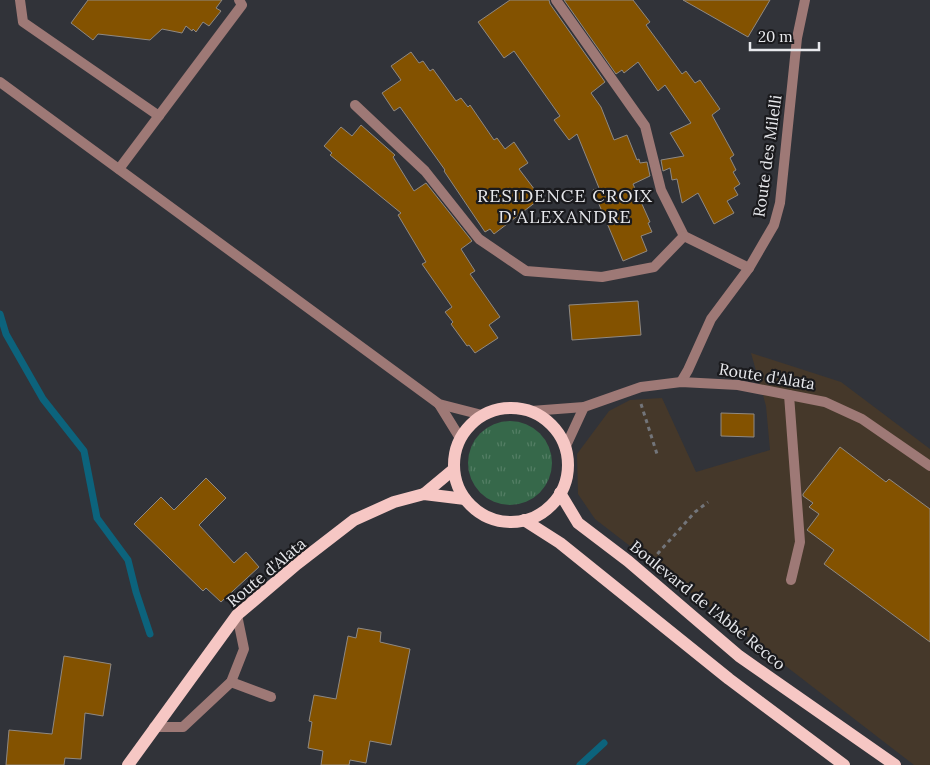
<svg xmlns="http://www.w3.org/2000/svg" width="930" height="765" font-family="Lora,serif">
  <defs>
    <pattern id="grass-tufts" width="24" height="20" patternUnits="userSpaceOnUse" patternTransform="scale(1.25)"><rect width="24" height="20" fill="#36684a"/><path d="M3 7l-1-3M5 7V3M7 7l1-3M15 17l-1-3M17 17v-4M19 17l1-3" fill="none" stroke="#537e64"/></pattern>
  </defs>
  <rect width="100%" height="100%" fill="#313339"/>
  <polygon fill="#45382a" points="751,353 841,382 930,449 930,765 914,765 595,519 578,494 577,454 609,411 630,400 662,398 696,472 770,450 766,406"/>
  <circle fill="url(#grass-tufts)" cx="510" cy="463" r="42"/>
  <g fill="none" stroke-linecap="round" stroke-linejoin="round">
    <g stroke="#0c637c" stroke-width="7">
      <polyline points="0,314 6,334 43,399 84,451 97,518 128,560 136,592 150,634"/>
      <polyline points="580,765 604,743"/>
    </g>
  </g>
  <g fill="#835200" stroke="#8f8983">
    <polygon points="88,0 222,0 216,8 221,11 209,26 203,22 196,32 193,29 192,31 186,26 182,33 162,29 150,40 98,34 93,40 71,23"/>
    <polygon points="510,0 549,0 550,4 605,82 591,93 601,107 614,140 627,135 637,160 639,159 640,163 647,162 650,176 633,184 650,222 648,223 652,232 641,236 647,251 623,261 593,190 599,188 577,134 569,140 554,120 560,116 514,51 504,58 478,22"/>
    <polygon points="564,0 633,0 650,22 646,25 682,74 686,71 695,83 700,80 720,109 712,115 734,155 730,158 736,170 733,172 740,184 734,188 738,195 727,201 734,213 714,224 698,193 682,203 677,179 672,180 670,168 663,171 661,160 684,156 670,133 691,123 665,85 658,91 638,62 624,73 622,70 616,74"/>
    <polygon points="683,0 770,0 748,37"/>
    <polygon points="411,52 419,63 423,61 430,71 433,69 456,101 461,98 468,107 470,105 494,140 497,138 505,149 514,142 528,163 519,169 541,198 494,234 490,229 485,232 444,171 445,170 400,107 394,111 382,93 401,80 391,66"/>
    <polygon points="361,125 395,155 393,157 414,191 426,183 472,241 461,249 475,271 470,274 500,317 489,325 498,338 475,353 469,345 467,346 451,324 453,322 445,312 452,307 422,264 426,262 398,215 401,213 330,155 332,153 324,146 341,127 352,136"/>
    <polygon points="638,301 641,335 572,340 569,305"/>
    <polygon points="721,413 754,414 754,437 721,436"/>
    <polygon points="840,447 886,482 889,479 930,509 930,642 824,564 834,550 807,530 819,514 809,507 813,503 803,496 803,494"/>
    <polygon points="206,478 226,498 199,525 234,563 246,552 259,567 221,602 206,588 203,591 134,524 161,497 174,510"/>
    <polygon points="358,628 381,632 380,642 410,649 391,745 370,741 366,763 350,760 349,765 321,765 323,751 308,748 312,722 309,721 314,695 336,699 348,636 356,638"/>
    <polygon points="64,656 111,664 103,716 85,713 81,759 65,758 64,765 6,765 9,730 52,734"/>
  </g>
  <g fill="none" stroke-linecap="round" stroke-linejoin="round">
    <g stroke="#73757a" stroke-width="3" stroke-dasharray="4 4" stroke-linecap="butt">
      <polyline points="641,404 657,454"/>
      <polyline points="652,560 695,512 708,502"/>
    </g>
    <g stroke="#9e7976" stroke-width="10">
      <polyline points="20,0 23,22 159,116"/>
      <polyline points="119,169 242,5 239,0"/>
      <polyline points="789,395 800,542 791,580"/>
      <polyline points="231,682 271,697"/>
      <polyline points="154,727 183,727 231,682 244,649 237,615"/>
    </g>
    <g stroke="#9e7976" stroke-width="10">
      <polyline points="556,0 645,126 661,190 684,236 749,268"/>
      <polyline points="0,82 439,404 482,415"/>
      <polyline points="355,105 425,171 479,239 526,271 602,277 654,267 684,236"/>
      <polyline points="681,382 688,370 711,319 749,268 774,225 780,203 797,38 805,0"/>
      <polyline points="439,404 460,438"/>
    </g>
    <g stroke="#9e7976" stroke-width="10">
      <polyline points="531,411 584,407 641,387 681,382 738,385 825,402 862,419 930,466"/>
      <polyline points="565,448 584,407"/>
    </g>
    <g stroke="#f6c7c4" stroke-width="12">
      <circle cx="511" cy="465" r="57"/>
      <polyline points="560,493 578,523 628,561 739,656 895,765"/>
      <polyline points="424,494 454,469"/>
      <polyline points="524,520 560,543 729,679 844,765"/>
      <polyline points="128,765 237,615 297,564 354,520 394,502 424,494 465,499"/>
    </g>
  </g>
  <g text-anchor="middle" stroke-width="4.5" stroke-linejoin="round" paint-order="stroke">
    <g font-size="16" fill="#e8e9ed" stroke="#1a1a1d">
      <text transform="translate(767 156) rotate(-82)" y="6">Route des Milelli</text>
      <text transform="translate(767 376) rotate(9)" y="6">Route d'Alata</text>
      <text transform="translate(266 572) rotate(-40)" y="6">Route d'Alata</text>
      <text transform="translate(708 605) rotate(39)" y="6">Boulevard de l'Abbé Recco</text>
    </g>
    <g font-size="18" letter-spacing="1" fill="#e8e9ed" stroke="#1a1a1d">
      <text x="565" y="202">RESIDENCE CROIX<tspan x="565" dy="21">D'ALEXANDRE</tspan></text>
    </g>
  </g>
  <path d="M750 42v8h69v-8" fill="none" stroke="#e8e9ed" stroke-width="2.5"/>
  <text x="758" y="42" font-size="15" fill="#e8e9ed" stroke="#1a1a1d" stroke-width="4" paint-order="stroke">20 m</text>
</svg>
